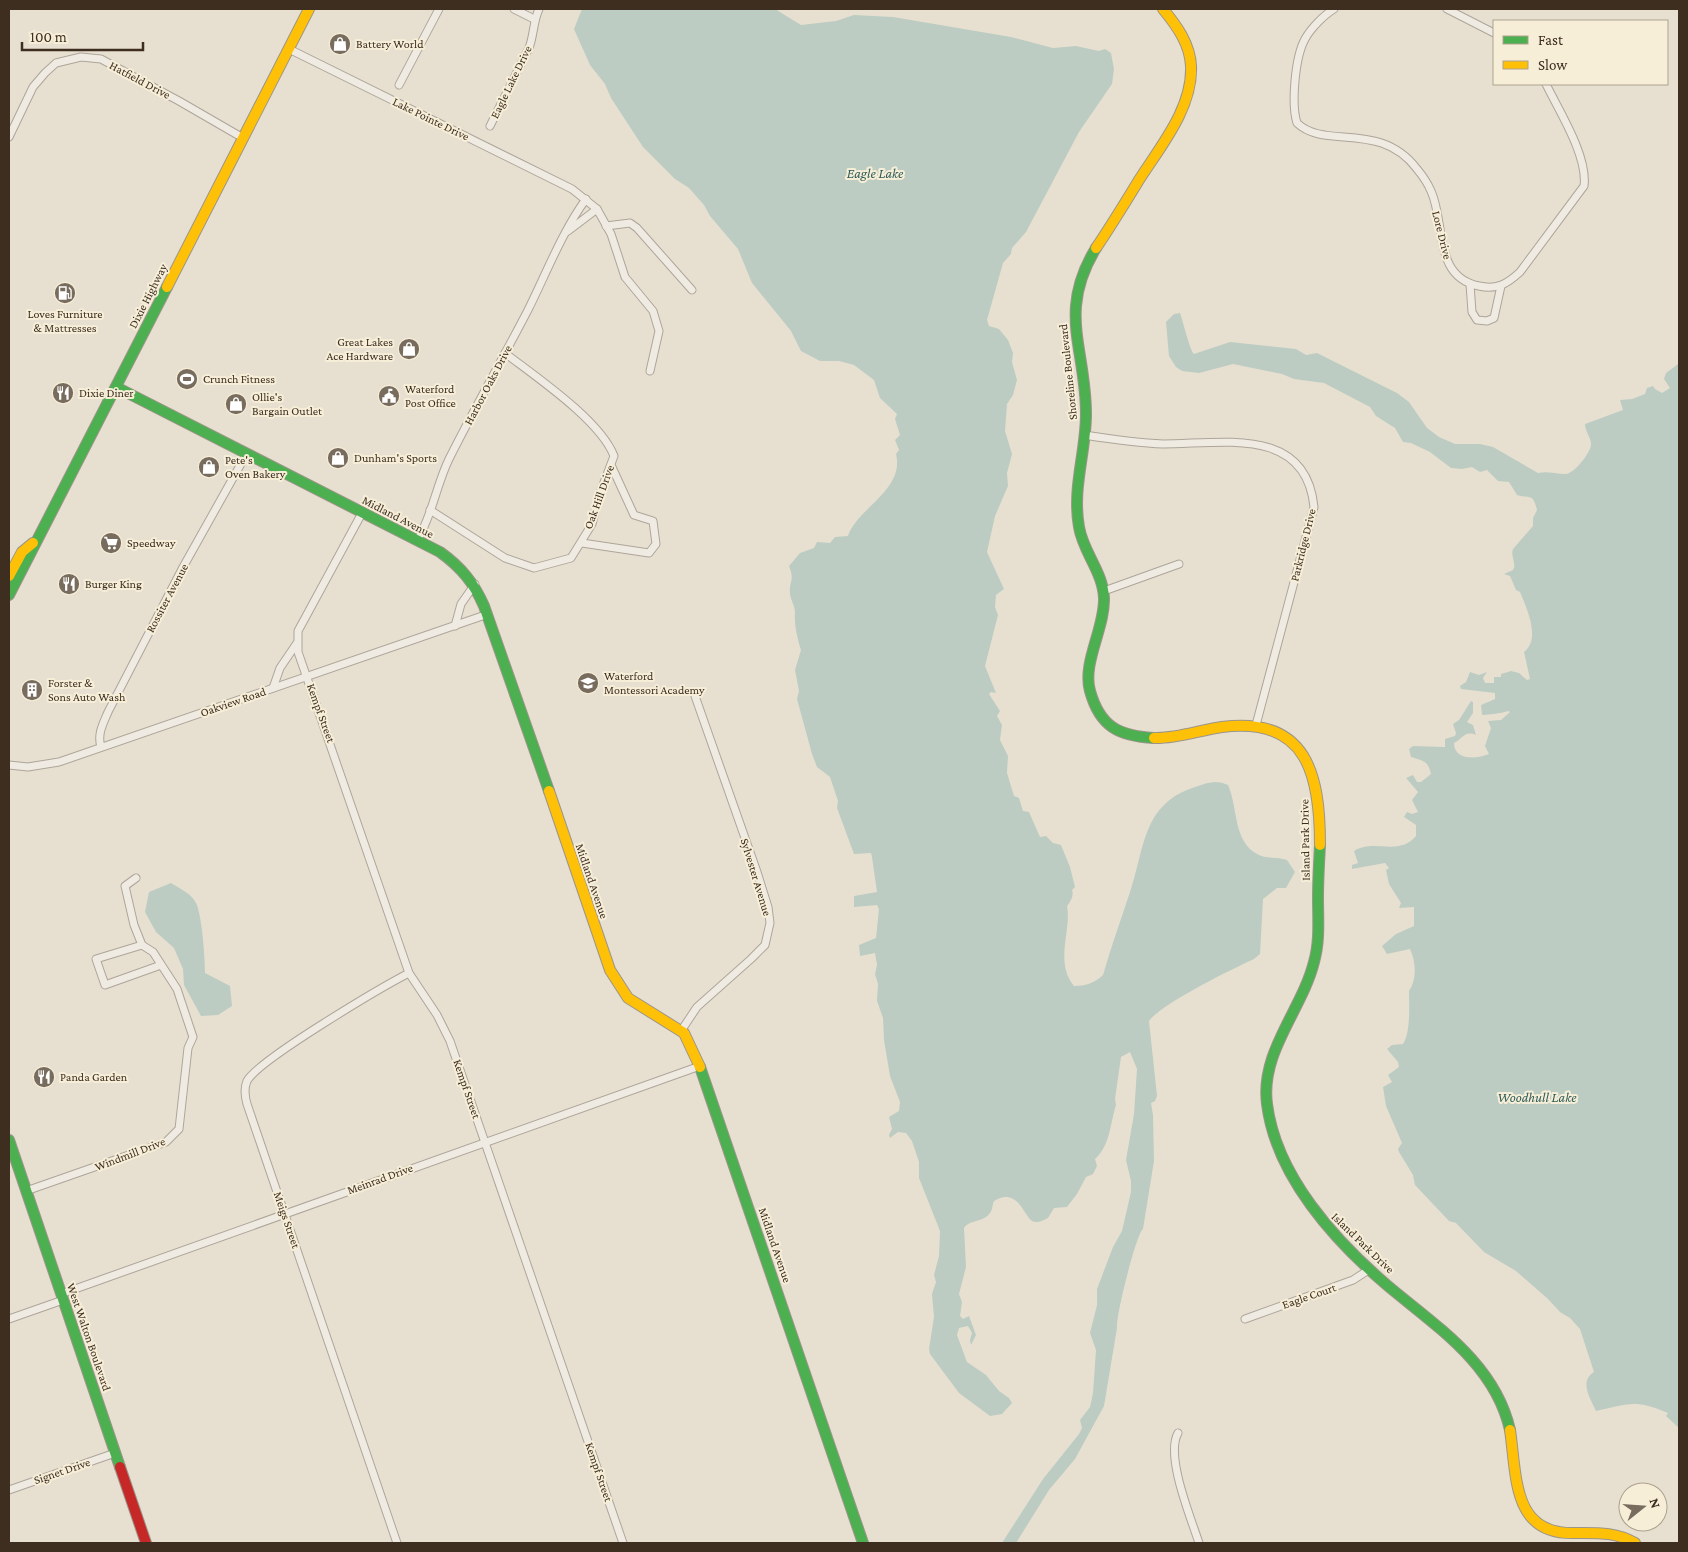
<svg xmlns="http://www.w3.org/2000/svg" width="1688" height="1552" font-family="'Crimson Pro',serif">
  <rect width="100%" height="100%" fill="#e7e0d1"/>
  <g fill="#bcccc2">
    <path d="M582 9H775L801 25 836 21 854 15 893 17 1011 37 1053 48 1076 46 1099 51 1105 49 1111 53 1114 69 1112 84 1079 132 1026 232 1012 248 1011 254 1003 263 987 320 989 326 999 329 1008 340 1013 353 1012 362 1017 380 1013 395 1007 404 1005 431 1012 454 1007 473 1008 486 995 516 987 552 1004 589 996 595 995 607 998 615 985 666 996 693 991 692 989 694 1000 711 997 716 1002 725 1000 740 1008 756 1007 773 1014 796 1019 798 1023 811 1029 812 1040 837 1046 836 1053 843 1061 845 1070 867 1075 887 1072 890C1074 896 1071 901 1067 906 1072 929 1054 962 1074 986 1085 986 1095 983 1103 975 1111 947 1121 919 1130 892 1145 848 1142 804 1195 787 1207 783 1216 779 1228 785 1238 807 1233 841 1257 854 1265 859 1278 857 1287 860L1295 872 1286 888H1277L1263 899 1260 954 1254 959C1232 969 1161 1004 1149 1021L1157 1096 1155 1101 1151 1103 1153 1115 1154 1161 1143 1229C1137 1232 1116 1314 1117 1328L1104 1406 1075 1459 1049 1490 1016 1543H1002L1043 1479 1079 1434 1082 1428 1080 1420 1090 1407 1093 1393 1096 1350 1090 1333 1097 1305V1289L1113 1247 1122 1231 1131 1192V1181L1126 1160 1134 1114 1137 1069 1130 1052 1121 1057 1115 1099 1116 1105C1110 1124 1110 1146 1095 1159L1097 1166 1093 1174 1086 1177 1077 1194 1067 1207 1054 1208 1048 1218C1044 1220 1037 1224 1032 1221 1024 1217 1018 1186 994 1201 992 1205 993 1209 990 1213 983 1223 970 1219 964 1228L966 1267 959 1294 962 1302 960 1316 963 1319 969 1316 976 1335 971 1345 970 1340 972 1333 968 1326 959 1328 957 1335 967 1362 986 1375 999 1391 1009 1398 1012 1403 1002 1414 990 1416 959 1393 930 1354 929 1349 934 1317 932 1294 936 1282 934 1275 939 1256 940 1231 919 1178V1162L912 1141 906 1133 898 1132 890 1138 889 1135 892 1129 889 1117 899 1111 900 1102 890 1076 884 1040 883 1018 877 1001 878 984 875 974 877 965 875 953 860 956 859 945 876 938 879 909 877 905 854 907V896L877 892 872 857 871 853 854 854 837 808 838 801 830 777 817 767 812 754 797 699 799 691 795 670 801 650C797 638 794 623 795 612 795 606 790 599 790 593 789 581 795 581 789 566L800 553 814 548 817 542 830 543 835 537 848 536C856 509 905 490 896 454L899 450 895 440 900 435 895 419 897 414 880 398 874 380 854 365 839 361H820L801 351 791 331 752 283 738 249 710 216 704 205 689 188 675 179 643 147 611 98 605 84 590 65 574 29Z"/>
    <path d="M1180 313C1183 321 1190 351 1194 354L1230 342 1296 349 1306 355 1317 353 1397 393 1409 402 1427 428 1439 437 1455 444H1480L1493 447 1538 473C1548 471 1555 474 1565 474 1573 475 1592 452 1591 443 1590 436 1585 431 1585 424L1623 410 1620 400 1632 399 1645 394 1647 388 1653 386 1655 389 1662 393 1670 388 1664 379 1666 373 1678 364 1679 353V1428L1666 1416 1668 1413C1634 1399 1630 1404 1596 1411 1590 1398 1579 1381 1594 1372L1580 1329 1570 1318 1560 1312 1548 1299 1516 1271 1484 1252 1456 1223 1449 1221 1415 1185 1413 1175 1399 1152 1398 1149 1402 1143 1386 1106 1383 1087 1392 1082 1388 1075 1399 1067 1398 1062 1387 1049 1392 1045 1403 1044C1411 1032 1409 1004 1409 991 1417 979 1416 962 1410 949L1387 954 1382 946 1396 934 1414 926V907L1399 908 1401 903 1389 884 1386 870 1389 868 1385 863 1352 869V865L1358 863 1354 851C1374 838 1398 857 1416 836V825L1404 817 1407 812 1412 814 1418 812 1412 800 1418 792 1406 778 1413 775 1417 782H1421L1431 774C1428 761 1424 761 1411 757L1409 749 1413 746 1445 747V739L1455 736 1456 733 1453 724 1459 720 1471 701 1473 702V713L1467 722 1473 725 1476 735C1464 730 1463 739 1454 743 1454 761 1477 759 1489 754L1485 746 1491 728 1488 721 1501 720 1510 712 1508 711C1499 714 1492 714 1482 715L1481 705 1495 699V693L1461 689 1460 686 1466 682 1470 672 1479 675 1487 672 1483 678 1485 683H1494V677H1501V674L1511 671 1519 673 1527 680 1530 679 1524 652C1541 639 1527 609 1520 592L1516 590 1510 576 1504 574 1513 570C1517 563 1510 557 1513 549L1533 526V518L1537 510C1533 492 1529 499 1517 495L1509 482 1498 481 1487 470 1480 472 1472 467 1462 469 1451 468 1430 452 1411 443 1403 442 1395 428 1376 416 1370 407 1324 383 1294 379 1282 374 1233 364 1199 373 1182 371 1176 367 1169 356 1166 322 1174 314Z"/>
    <path d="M171 883C179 888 192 894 196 903 202 915 205 958 205 973L230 986 232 1006 218 1015 201 1016 184 985 183 969 174 948 156 932 145 912 149 892Z"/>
  </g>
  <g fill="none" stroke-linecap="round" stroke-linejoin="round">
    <g stroke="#ada599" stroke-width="9">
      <g id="street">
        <polyline points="514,9 534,19"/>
        <path d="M1334 9C1324 15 1311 28 1305 39 1295 57 1291 104 1297 123 1325 150 1380 120 1417 169 1422 175 1428 184 1431 191 1446 224 1433 277 1479 286 1497 290 1507 284 1520 272L1584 186C1588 156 1559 111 1546 84"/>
        <polyline points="1447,9 1494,33"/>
        <polyline points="289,49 572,189 597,209 611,234 625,277 653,311 659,331 650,371"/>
        <polyline points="399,85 439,9"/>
        <path d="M490 126 529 48C534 35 533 22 539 9"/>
        <polyline points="9,137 33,87 45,73 56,63 81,57 101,59 179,101 243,138"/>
        <polyline points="606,226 630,223 637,228 692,290"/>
        <polyline points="568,231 597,209"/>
        <polyline points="1470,284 1472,312 1477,320 1487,321 1494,318 1501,286"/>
        <path d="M1084 435C1110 439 1137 443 1163 444 1221 444 1306 425 1314 507L1256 725"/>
        <path d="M430 510 505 558 534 568 571 558 592 524 600 493 614 456C600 420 536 377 505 353"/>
        <polyline points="362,513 304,620 298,631 298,652 409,973 437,1015 450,1041 623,1543"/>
        <path d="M417 541C432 516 436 486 449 459 474 409 502 360 528 310 546 274 562 232 586 199"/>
        <polyline points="582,543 649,553 656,544 653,521 634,515 611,465"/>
        <polyline points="1104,591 1179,564"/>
        <polyline points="455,626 461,604 475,584"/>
        <polyline points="273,688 280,668 297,643"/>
        <path d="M101 747C97 734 103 724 108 712L182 569 247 453"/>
        <polyline points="9,765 28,767 59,762 488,614"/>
        <polyline points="142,945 96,959 105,985 161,965"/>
        <polyline points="681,1031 697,1007 751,959 765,945 770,923 768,907 757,872 695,696"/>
        <polyline points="26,1191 166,1142 179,1129 188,1048 193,1037 177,989 153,952 142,945 134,925 125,886 136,878"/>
        <polyline points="61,1294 700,1066"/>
        <polyline points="9,1319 63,1300"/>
        <polyline points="1245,1319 1353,1280 1370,1269"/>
        <path d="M1178 1433C1165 1456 1191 1518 1199 1543"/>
        <polyline points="9,1490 115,1453"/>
        <path d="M397 1543 247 1104C245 1097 244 1088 247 1081 258 1060 382 987 409 973"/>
      </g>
    </g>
    <g stroke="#9c958a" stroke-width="12">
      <g id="fast">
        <path d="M1096 248C1057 312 1086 348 1086 414 1086 452 1072 488 1079 527 1083 552 1103 572 1104 598 1105 628 1082 663 1090 691 1100 727 1119 736 1154 738"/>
        <path d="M116 387 440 552C461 567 474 583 484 606L549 791"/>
        <polyline points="9,595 167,287"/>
        <path d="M1320 845C1319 863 1318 881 1318 898 1318 920 1320 941 1314 962 1302 1010 1260 1052 1267 1104 1276 1176 1335 1241 1388 1286 1437 1327 1495 1364 1510 1430"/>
        <polyline points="700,1067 863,1543"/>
        <polyline points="9,1140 120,1467"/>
      </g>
    </g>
    <g stroke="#9c958a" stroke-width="12">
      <g id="slow">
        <path d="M1096 248C1111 226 1125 203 1139 180 1160 147 1193 108 1191 66 1190 44 1177 26 1163 9"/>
        <polyline points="167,287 309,9"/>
        <polyline points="9,576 22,552 33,543"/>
        <path d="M1154 738C1176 739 1200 730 1222 727 1308 716 1320 776 1320 845"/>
        <polyline points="549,791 610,970 628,998 684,1033 700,1067"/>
        <path d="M1510 1430C1517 1477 1512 1536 1576 1533 1598 1533 1616 1532 1635 1543"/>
      </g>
    </g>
    <g stroke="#9c958a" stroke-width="12">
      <polyline id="jam" points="120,1467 146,1543"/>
    </g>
    <use href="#street" stroke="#efebe3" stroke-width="7"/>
    <use href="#fast" stroke="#4caf50" stroke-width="10"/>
    <use href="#slow" stroke="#ffc107" stroke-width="10"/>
    <use href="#jam" stroke="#c62828" stroke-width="10"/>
  </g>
  <defs>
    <g id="shop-disc" transform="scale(1.125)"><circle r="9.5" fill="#786c5e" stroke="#f7eed8"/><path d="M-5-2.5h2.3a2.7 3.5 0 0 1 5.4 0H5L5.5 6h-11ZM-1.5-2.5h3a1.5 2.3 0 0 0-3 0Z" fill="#fff"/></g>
    <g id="fuel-disc" transform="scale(1.125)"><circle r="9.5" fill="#786c5e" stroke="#f7eed8"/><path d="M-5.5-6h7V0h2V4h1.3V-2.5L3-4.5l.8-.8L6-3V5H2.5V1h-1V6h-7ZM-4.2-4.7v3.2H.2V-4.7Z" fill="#fff"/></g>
    <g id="stadium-disc" transform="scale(1.125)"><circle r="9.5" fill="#786c5e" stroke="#f7eed8"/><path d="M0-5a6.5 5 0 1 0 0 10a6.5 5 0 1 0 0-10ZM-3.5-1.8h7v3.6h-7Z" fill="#fff"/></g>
    <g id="restaurant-disc" transform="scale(1.125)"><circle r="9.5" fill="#786c5e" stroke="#f7eed8"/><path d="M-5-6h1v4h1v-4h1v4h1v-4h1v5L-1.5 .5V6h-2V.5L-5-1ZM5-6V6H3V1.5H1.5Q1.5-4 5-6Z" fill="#fff"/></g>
    <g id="civic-disc" transform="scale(1.125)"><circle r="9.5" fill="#786c5e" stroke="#f7eed8"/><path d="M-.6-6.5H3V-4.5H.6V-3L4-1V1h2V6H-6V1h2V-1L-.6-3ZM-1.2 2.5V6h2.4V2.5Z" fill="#fff"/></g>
    <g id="supermarket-disc" transform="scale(1.125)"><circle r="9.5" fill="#786c5e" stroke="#f7eed8"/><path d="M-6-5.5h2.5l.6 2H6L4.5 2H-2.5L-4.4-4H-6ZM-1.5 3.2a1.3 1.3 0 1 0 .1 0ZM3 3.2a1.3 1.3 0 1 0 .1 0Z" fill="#fff"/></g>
    <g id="school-disc" transform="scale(1.125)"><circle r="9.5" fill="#786c5e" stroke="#f7eed8"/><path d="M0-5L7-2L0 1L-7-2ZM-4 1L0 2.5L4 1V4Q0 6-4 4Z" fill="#fff"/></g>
    <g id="building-disc" transform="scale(1.125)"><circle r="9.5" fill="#786c5e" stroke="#f7eed8"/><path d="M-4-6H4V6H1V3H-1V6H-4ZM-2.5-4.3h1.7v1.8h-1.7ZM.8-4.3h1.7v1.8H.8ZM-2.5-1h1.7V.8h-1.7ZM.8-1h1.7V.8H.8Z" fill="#fff"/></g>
  </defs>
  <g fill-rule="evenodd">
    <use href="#shop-disc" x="340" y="44"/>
    <use href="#fuel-disc" x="65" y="293"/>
    <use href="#shop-disc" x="409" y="349"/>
    <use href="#stadium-disc" x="187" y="379"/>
    <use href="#restaurant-disc" x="63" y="393"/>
    <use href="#civic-disc" x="389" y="396"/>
    <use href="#shop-disc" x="236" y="404"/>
    <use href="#shop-disc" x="338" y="458"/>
    <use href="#shop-disc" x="209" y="467"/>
    <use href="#supermarket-disc" x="111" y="543"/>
    <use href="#restaurant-disc" x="69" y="584"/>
    <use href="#school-disc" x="588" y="683"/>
    <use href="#building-disc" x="32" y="690"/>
    <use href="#restaurant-disc" x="44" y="1077"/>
  </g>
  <g text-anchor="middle" stroke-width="4" stroke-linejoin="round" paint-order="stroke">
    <g font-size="12" fill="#3d2e20" stroke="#f7eed8" text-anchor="start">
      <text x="356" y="48">Battery World</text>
      <text x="65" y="318" text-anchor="middle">Loves Furniture<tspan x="65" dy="14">&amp; Mattresses</tspan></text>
      <text x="393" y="346" text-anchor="end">Great Lakes<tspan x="393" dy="14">Ace Hardware</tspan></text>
      <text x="203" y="383">Crunch Fitness</text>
      <text x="405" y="393">Waterford<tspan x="405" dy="14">Post Office</tspan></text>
      <text x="79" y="397">Dixie Diner</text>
      <text x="252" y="401">Ollie's<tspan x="252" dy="14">Bargain Outlet</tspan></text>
      <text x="354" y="462">Dunham's Sports</text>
      <text x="225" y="464">Pete's<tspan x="225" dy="14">Oven Bakery</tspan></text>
      <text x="127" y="547">Speedway</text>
      <text x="85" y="588">Burger King</text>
      <text x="604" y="680">Waterford<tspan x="604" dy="14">Montessori Academy</tspan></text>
      <text x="48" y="687">Forster &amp;<tspan x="48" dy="14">Sons Auto Wash</tspan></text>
      <text x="60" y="1081">Panda Garden</text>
    </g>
    <g font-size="12" fill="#3d2e20" stroke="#f7eed8">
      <text transform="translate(140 80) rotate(28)" y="4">Hatfield Drive</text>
      <text transform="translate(511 82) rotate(-64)" y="4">Eagle Lake Drive</text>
      <text transform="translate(431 119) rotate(26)" y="4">Lake Pointe Drive</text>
      <text transform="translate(1442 235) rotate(76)" y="4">Lore Drive</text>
      <text transform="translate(148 296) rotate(-63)" y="4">Dixie Highway</text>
      <text transform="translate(1068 372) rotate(-96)" y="4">Shoreline Boulevard</text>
      <text transform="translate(488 385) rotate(-62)" y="4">Harbor Oaks Drive</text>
      <text transform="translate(599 497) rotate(-70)" y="4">Oak Hill Drive</text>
      <text transform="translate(398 517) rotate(27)" y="4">Midland Avenue</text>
      <text transform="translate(1303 545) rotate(-76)" y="4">Parkridge Drive</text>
      <text transform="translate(167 598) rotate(-62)" y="4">Rossiter Avenue</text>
      <text transform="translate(233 702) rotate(-19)" y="4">Oakview Road</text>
      <text transform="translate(321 713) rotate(70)" y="4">Kempf Street</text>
      <text transform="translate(1305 840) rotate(-91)" y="4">Island Park Drive</text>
      <text transform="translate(756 877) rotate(73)" y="4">Sylvester Avenue</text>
      <text transform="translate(592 881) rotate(71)" y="4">Midland Avenue</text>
      <text transform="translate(467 1089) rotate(71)" y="4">Kempf Street</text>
      <text transform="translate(130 1154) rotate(-21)" y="4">Windmill Drive</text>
      <text transform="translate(380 1179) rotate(-20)" y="4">Meinrad Drive</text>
      <text transform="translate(287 1220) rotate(71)" y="4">Meigs Street</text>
      <text transform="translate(1363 1243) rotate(44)" y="4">Island Park Drive</text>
      <text transform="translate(775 1245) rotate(71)" y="4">Midland Avenue</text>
      <text transform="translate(1309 1296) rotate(-19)" y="4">Eagle Court</text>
      <text transform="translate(89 1337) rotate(71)" y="4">West Walton Boulevard</text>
      <text transform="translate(62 1471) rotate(-19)" y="4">Signet Drive</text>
      <text transform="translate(599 1472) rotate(71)" y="4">Kempf Street</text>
    </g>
    <g font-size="14" font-style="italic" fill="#2f5d5a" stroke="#f7eed8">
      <text x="875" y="178">Eagle Lake</text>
      <text x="1537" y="1102">Woodhull Lake</text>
    </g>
  </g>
  <rect width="1688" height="1552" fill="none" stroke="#3d2e20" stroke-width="20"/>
  <rect x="1493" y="20" width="175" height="65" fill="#f7eed8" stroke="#ada18e"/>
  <rect x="1503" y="36" width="25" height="8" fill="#4caf50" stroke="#ada18e"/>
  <text x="1538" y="45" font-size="15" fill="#3d2e20">Fast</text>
  <rect x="1503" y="61" width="25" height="8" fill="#ffc107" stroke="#ada18e"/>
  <text x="1538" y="70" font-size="15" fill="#3d2e20">Slow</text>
  <g transform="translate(1643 1507) rotate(73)"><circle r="24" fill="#f7eed8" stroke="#ada18e"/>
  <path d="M0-4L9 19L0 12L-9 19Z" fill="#786c5e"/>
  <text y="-8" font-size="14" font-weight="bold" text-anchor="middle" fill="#3d2e20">N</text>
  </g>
  <path d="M22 42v8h121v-8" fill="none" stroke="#3d2e20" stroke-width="2.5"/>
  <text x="30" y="42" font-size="15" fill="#3d2e20" stroke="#f7eed8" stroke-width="4" paint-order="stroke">100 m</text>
</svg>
